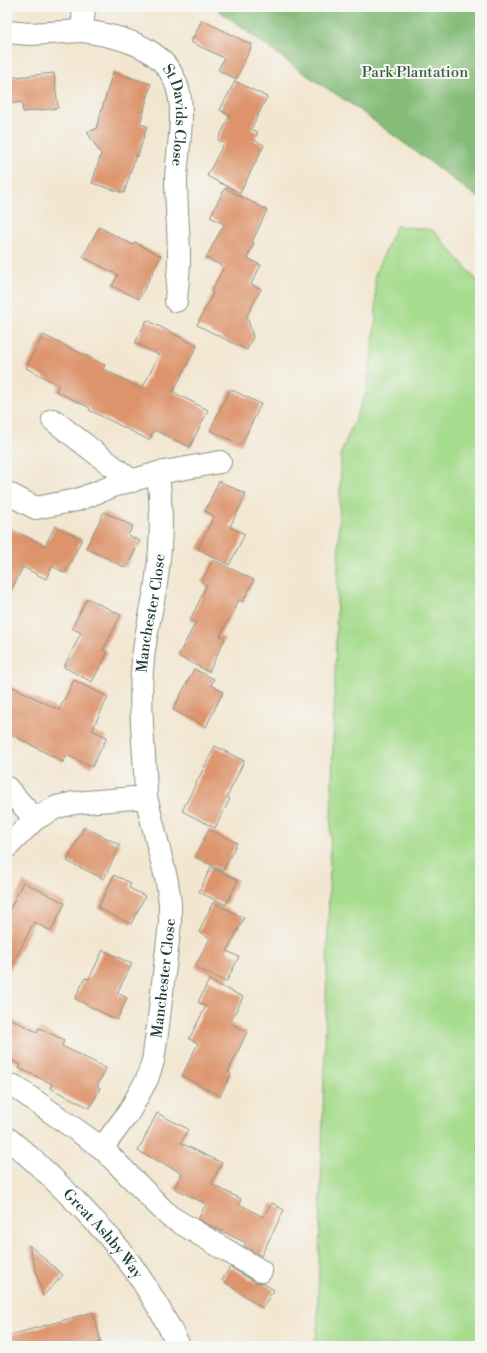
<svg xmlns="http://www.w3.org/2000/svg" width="487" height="1353" font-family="'Libre Bodoni',serif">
  <rect width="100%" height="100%" fill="#f6f6f2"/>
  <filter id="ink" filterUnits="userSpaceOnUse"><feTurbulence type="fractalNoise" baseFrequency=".025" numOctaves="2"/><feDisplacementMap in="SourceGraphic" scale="8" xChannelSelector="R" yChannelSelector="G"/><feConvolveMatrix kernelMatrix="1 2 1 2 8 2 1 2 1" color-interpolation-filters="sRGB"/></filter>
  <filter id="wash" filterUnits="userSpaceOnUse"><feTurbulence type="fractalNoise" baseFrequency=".012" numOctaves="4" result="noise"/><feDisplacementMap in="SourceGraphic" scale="16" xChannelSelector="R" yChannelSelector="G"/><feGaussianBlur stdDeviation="0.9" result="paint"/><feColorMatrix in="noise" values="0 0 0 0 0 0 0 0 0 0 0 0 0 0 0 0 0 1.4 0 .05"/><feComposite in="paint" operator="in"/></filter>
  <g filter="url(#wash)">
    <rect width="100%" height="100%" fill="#f2e6d0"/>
    <polygon fill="#a6dc8d" stroke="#628c60" points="396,226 433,230 480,284 480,1346 311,1346 317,1335 341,453 367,390 376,317 375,275"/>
    <polygon fill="#84bc78" stroke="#527c56" points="214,7 480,7 480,199 351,104 299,70"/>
    <g id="blocks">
      <g fill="#dd946d">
        <polygon points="202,20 252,45 236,79 218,70 224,58 191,42"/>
        <polygon points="113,72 151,84 140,124 147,126 138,156 136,155 124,193 92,183 101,154 87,132 96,129"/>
        <polygon points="54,73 58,108 23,112 22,102 7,104 7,78"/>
        <polygon points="235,81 267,97 251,129 258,132 254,140 264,145 240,193 207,176 224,143 218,140 230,115 220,110"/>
        <polygon points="225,188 267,210 252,242 254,243 247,258 261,265 251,284 261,289 247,316 253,337 247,350 197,325 213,293 211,292 224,267 206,258 224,224 210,217"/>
        <polygon points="99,227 133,245 134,242 161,256 139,299 112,286 118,275 83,257"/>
        <polygon points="147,320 197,346 173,392 208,410 190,447 154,430 149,440 89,410 90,408 56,391 59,385 26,368 43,335 105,365 103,369 142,389 159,355 135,343"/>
        <polygon points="230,389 261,404 241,445 210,430"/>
        <polygon points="219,481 246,494 230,527 245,534 229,565 198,549 214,516 205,511"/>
        <polygon points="104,512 133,526 128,535 140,541 126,568 86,548"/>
        <polygon points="55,526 82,539 65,573 52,566 46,579 23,567 7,598 7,527 45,546"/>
        <polygon points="213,560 254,580 243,602 239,600 220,636 225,638 209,672 178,656 196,622 190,620 207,585 201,582"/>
        <polygon points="87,598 121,615 103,650 108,652 92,682 64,667 81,633 72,628"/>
        <polygon points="194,669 214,679 211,685 223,692 206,727 173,710"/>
        <polygon points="74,680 108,697 92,730 107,737 92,767 67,755 63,762 7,732 7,684 59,710"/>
        <polygon points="215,746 244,761 227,797 230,799 215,828 182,811"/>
        <polygon points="84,827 120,845 104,879 67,861"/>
        <polygon points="209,829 237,843 223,871 195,857"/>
        <polygon points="211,867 238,880 226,905 199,892"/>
        <polygon points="114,875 131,883 129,888 145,896 131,924 98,908"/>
        <polygon points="23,882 65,903 51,931 34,922 7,976 7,915"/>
        <polygon points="213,902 244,918 227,951 239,957 226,982 195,967 210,938 199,932"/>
        <polygon points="103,950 132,964 117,993 127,998 117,1020 75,999 85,978 89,979"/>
        <polygon points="209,980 243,997 230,1023 247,1032 228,1072 231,1074 220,1096 182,1076 198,1043 189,1039 206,1006 198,1002"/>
        <polygon points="7,1017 37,1032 39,1028 64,1040 62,1046 106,1068 97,1086 100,1088 90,1108 50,1088 52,1084 19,1068 21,1065 7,1058"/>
        <polygon points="157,1113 188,1129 181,1143 222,1163 211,1184 241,1199 239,1204 263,1217 272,1203 284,1210 261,1256 244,1246 246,1243 198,1219 206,1204 174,1188 182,1173 138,1151"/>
        <polygon points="29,1245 63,1275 43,1296"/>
        <polygon points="230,1267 255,1282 263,1283 274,1290 262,1308 222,1280"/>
        <polygon points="93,1312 101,1342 87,1346 7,1346 7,1336"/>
      </g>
    </g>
  </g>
  <g filter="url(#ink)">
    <use href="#blocks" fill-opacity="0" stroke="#889282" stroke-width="1"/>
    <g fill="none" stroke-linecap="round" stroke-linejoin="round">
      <g stroke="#889282" stroke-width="24">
        <g id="minor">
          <path id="s1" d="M84 7 82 31C135 38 182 54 181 115 181 137 177 158 176 179 176 206 179 232 179 258 179 272 177 287 176 301"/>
          <polyline points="7,32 30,34 82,31"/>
          <polyline points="53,420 132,481"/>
          <polyline points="7,493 36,508 77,500 116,485 158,473 220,462"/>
          <polyline points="7,788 35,819"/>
          <path id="s2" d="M7 847 35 819 57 807 74 803 146 797C145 751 138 705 143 660 145 632 154 604 157 576 162 542 162 508 158 473"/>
          <polyline points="14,1086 102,1148 169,1216 261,1271"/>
          <path id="s3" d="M7 1138C35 1160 60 1185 85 1211 93 1220 102 1228 110 1238 138 1270 160 1308 179 1346"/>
          <path id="s4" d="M102 1148 129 1112 147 1079 153 1061 158 1026 170 923V903L167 882 146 797"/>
        </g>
      </g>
      <use href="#minor" stroke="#fff" stroke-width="22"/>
    </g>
  </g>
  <g text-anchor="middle" stroke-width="4" stroke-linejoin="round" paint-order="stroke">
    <g font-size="15" fill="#3a5d46" stroke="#f6f6f2">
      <text x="415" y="77">Park Plantation</text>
    </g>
    <g font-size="15" fill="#1f3d34" stroke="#f6f6f2">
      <text dy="5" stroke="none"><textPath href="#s1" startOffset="169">St Davids Close</textPath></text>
      <text dy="5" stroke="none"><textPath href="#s2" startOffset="339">Manchester Close</textPath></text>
      <text dy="5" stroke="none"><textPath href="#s4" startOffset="185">Manchester Close</textPath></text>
      <text dy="5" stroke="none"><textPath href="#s3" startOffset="136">Great Ashby Way</textPath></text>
    </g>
  </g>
  <rect width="487" height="1353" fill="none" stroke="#f6f6f2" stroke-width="24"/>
</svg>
